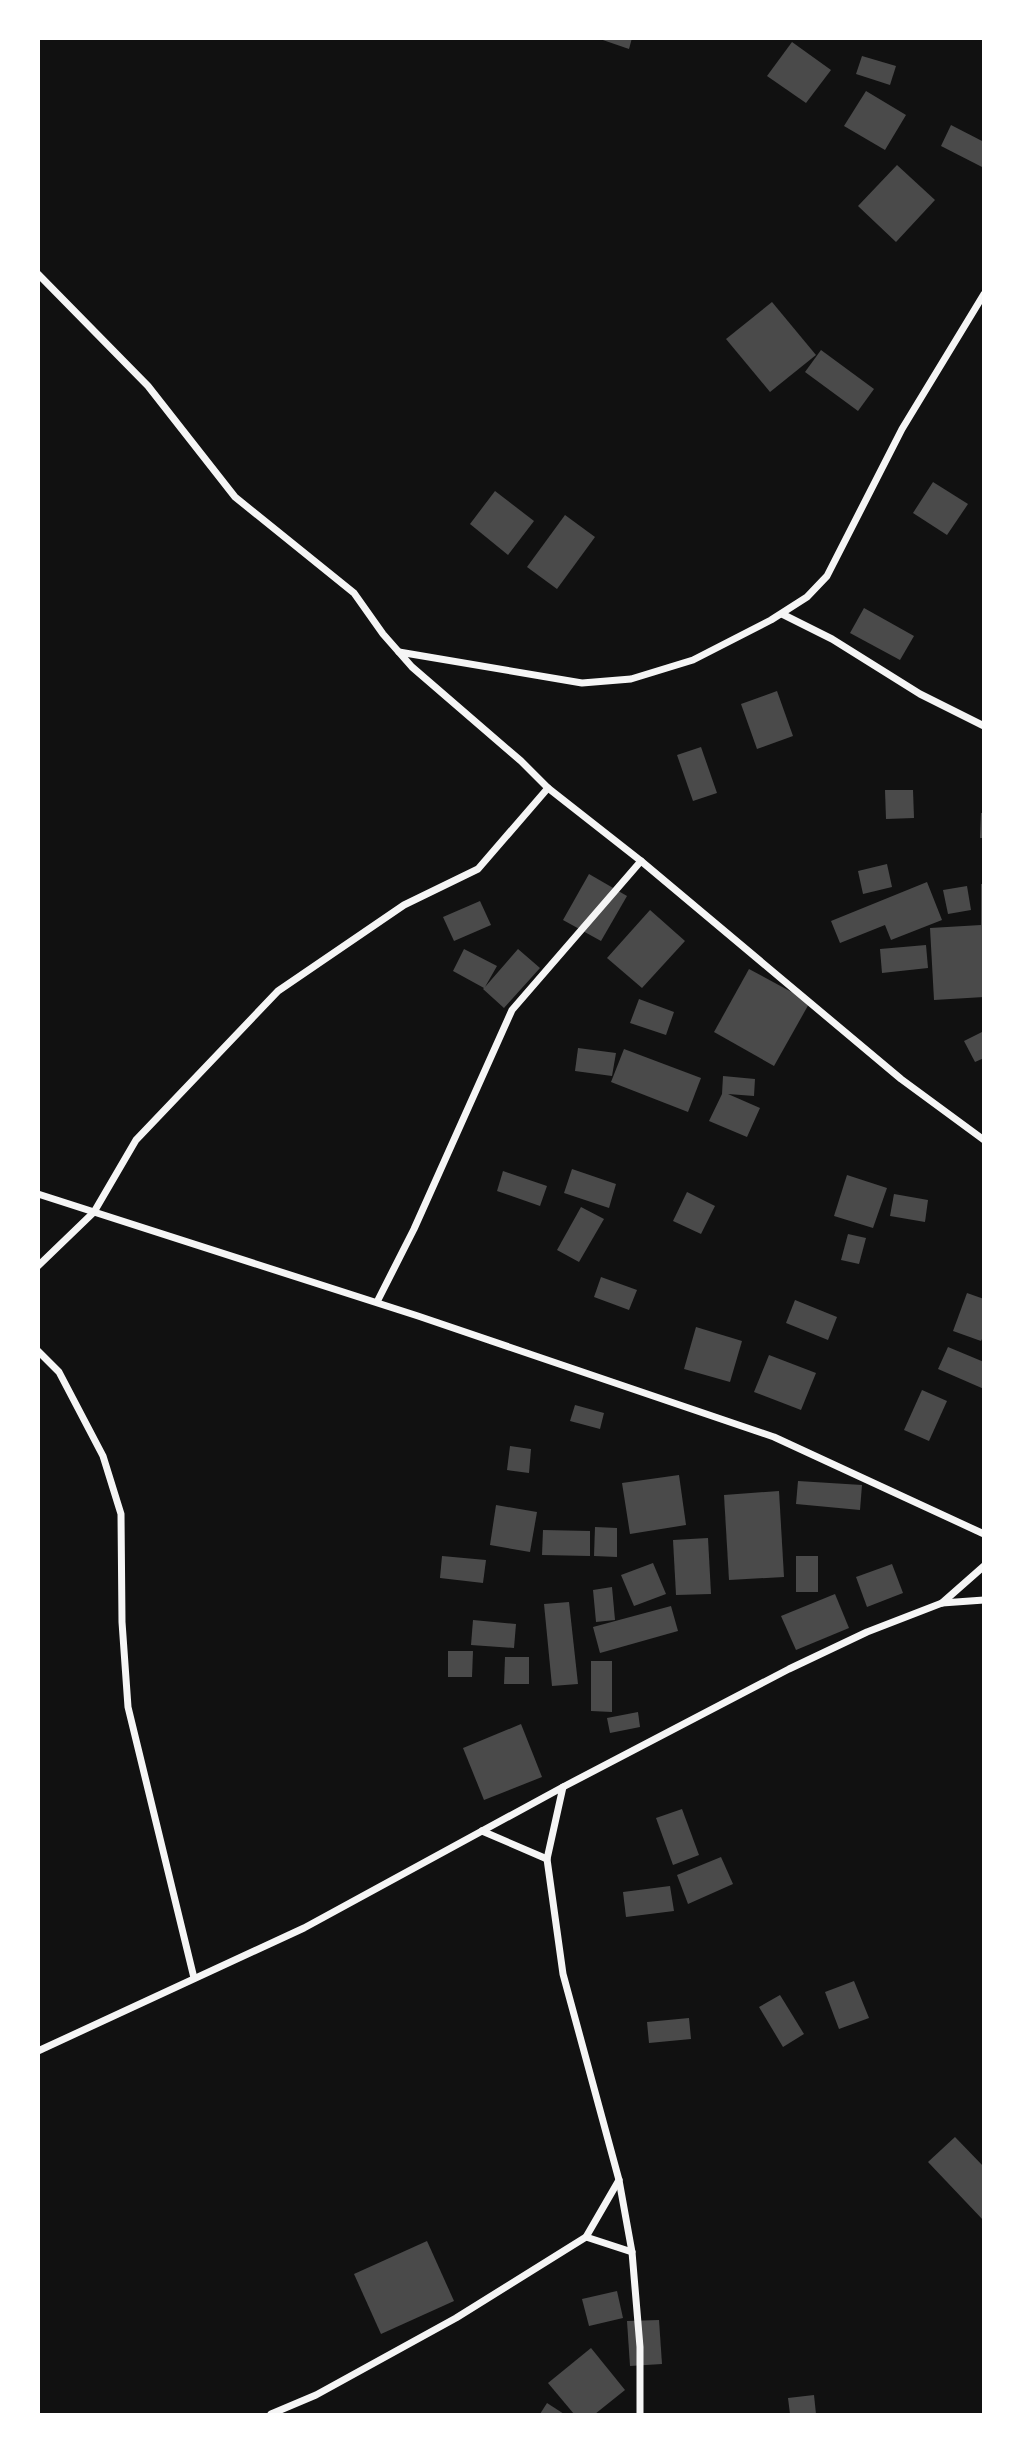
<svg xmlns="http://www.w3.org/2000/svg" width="1022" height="2453" font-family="'Nunito Sans',sans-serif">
  <rect width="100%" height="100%" fill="#111"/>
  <g fill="#4a4a4a">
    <polygon points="597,38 632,38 629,49"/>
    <polygon points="792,42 831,70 806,103 767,76"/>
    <polygon points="862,56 896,66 890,85 856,74"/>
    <polygon points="866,91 906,115 885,150 844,126"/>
    <polygon points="951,125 984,142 984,168 941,146"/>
    <polygon points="897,165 935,200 896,242 858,206"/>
    <polygon points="772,302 816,355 770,392 726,339"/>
    <polygon points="821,350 874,389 858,411 805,372"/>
    <polygon points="933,482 968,504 947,535 913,513"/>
    <polygon points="495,491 534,521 508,555 470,524"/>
    <polygon points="565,515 595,537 557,589 527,567"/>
    <polygon points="864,608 914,636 900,660 850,633"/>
    <polygon points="777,691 793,736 757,749 741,704"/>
    <polygon points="701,747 717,793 693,801 677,755"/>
    <polygon points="885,790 913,790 914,818 886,819"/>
    <polygon points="981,813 984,813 984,838 980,838"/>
    <polygon points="887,864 892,887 863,894 858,871"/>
    <polygon points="589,874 627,896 601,941 563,920"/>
    <polygon points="927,882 942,920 891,940 885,925 840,943 831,921"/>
    <polygon points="981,884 984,884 984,997 934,1000 930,928 981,925"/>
    <polygon points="967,886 971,910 948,914 943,890"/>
    <polygon points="480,901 491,925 454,941 443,917"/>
    <polygon points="650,910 685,941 642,988 607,958"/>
    <polygon points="926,945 928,968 882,973 880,949"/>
    <polygon points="464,949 497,966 485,987 518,949 540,968 504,1008 483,989 484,988 453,971"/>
    <polygon points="749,969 810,1002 774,1066 714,1032"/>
    <polygon points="639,999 674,1012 666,1035 630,1023"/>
    <polygon points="984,1031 984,1058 975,1062 964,1041"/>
    <polygon points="578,1048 616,1053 612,1076 575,1071"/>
    <polygon points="624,1049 701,1078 688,1112 611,1082"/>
    <polygon points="723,1076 755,1079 754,1096 728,1094 760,1108 747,1137 709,1121 722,1094"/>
    <polygon points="572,1169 616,1184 609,1208 564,1193"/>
    <polygon points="503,1171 547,1186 540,1206 497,1191"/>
    <polygon points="847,1175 887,1188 873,1228 834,1216"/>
    <polygon points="687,1192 715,1206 701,1234 673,1221"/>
    <polygon points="894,1194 928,1200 925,1222 890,1216"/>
    <polygon points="581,1207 604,1219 579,1262 557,1250"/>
    <polygon points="848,1234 866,1238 859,1264 841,1260"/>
    <polygon points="601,1277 637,1290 629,1310 594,1297"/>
    <polygon points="967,1293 984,1299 984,1335 981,1341 953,1331"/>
    <polygon points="795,1300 837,1317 828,1340 786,1323"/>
    <polygon points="696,1327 742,1341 730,1382 684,1369"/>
    <polygon points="948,1347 984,1362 984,1389 938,1369"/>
    <polygon points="769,1355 816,1373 801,1410 754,1392"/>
    <polygon points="922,1390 947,1401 929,1441 904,1430"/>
    <polygon points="575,1405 604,1413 600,1429 570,1421"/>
    <polygon points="510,1446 531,1449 529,1473 507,1470"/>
    <polygon points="679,1475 686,1525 630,1534 622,1483"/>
    <polygon points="798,1481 862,1485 860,1510 796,1504"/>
    <polygon points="779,1491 784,1577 729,1580 724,1495"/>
    <polygon points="496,1505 537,1512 530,1552 490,1545"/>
    <polygon points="595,1527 617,1528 617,1557 594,1556"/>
    <polygon points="543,1530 590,1531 590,1556 542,1555"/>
    <polygon points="708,1538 711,1594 676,1595 673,1540"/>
    <polygon points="442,1556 486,1560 483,1583 440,1578"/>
    <rect x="796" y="1556" width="22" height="36"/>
    <polygon points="653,1563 666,1594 634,1606 621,1575"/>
    <polygon points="892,1564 903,1593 867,1607 856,1577"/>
    <polygon points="612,1587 615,1620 596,1622 593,1590"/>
    <polygon points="835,1594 849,1628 796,1650 781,1616"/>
    <polygon points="569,1602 578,1684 552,1686 544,1604"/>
    <polygon points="671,1606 678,1631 600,1653 593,1627"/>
    <polygon points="473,1620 516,1624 514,1648 471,1645"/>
    <polygon points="448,1651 473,1651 472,1677 448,1677"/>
    <polygon points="505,1657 529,1657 529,1684 504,1684"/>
    <polygon points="591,1661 612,1661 612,1712 591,1711"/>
    <polygon points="638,1712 640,1727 610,1733 607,1718"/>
    <polygon points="521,1724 542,1777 484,1800 463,1748"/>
    <polygon points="682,1809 699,1855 673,1865 656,1818"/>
    <polygon points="721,1857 733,1884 688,1904 677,1875"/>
    <polygon points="670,1886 674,1911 626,1917 623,1892"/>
    <polygon points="854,1981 869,2018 839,2029 825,1992"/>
    <polygon points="780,1995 804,2034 783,2047 759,2007"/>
    <polygon points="689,2018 691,2039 649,2043 647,2022"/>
    <polygon points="955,2137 984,2167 984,2221 928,2162"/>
    <polygon points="427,2241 454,2301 381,2334 354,2274"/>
    <polygon points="617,2291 623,2318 589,2326 582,2299"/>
    <polygon points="659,2320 662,2364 630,2366 627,2321"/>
    <polygon points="591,2348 625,2390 595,2414 574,2414 548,2383"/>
    <polygon points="814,2395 816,2414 790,2414 788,2398"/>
    <polygon points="547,2403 564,2414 540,2414"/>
  </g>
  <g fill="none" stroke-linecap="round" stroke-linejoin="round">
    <g stroke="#f5f5f5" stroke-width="7">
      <polyline points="38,274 148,386 235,497 354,593 383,634 412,667 521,761 548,788 641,861 901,1079 984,1140"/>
      <polyline points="782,614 832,639 920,694 984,726"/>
      <polyline points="399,652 582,683 631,679 693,660 771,620 807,597 827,576 902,429 984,294"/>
      <polyline points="38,1194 418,1316 774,1437 984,1534"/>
      <polyline points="38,1266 94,1212 136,1140 278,991 404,905 478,869 548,788"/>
      <polyline points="377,1302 414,1229 512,1010 641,861"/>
      <polyline points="38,1351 59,1372 103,1456 121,1514 122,1622 128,1707 194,1978"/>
      <polyline points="942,1603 984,1566"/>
      <polyline points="563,1787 547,1859 563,1974 619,2180 632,2252 640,2347 640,2414"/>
      <polyline points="482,1831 547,1859"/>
      <polyline points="38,2051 304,1928 563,1787 789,1669 867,1632 942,1603 984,1600"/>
      <polyline points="586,2237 632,2252"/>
      <polyline points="271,2414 316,2395 456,2318 586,2237 619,2180"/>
    </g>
  </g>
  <rect width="1022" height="2453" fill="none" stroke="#ffffff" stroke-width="80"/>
</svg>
